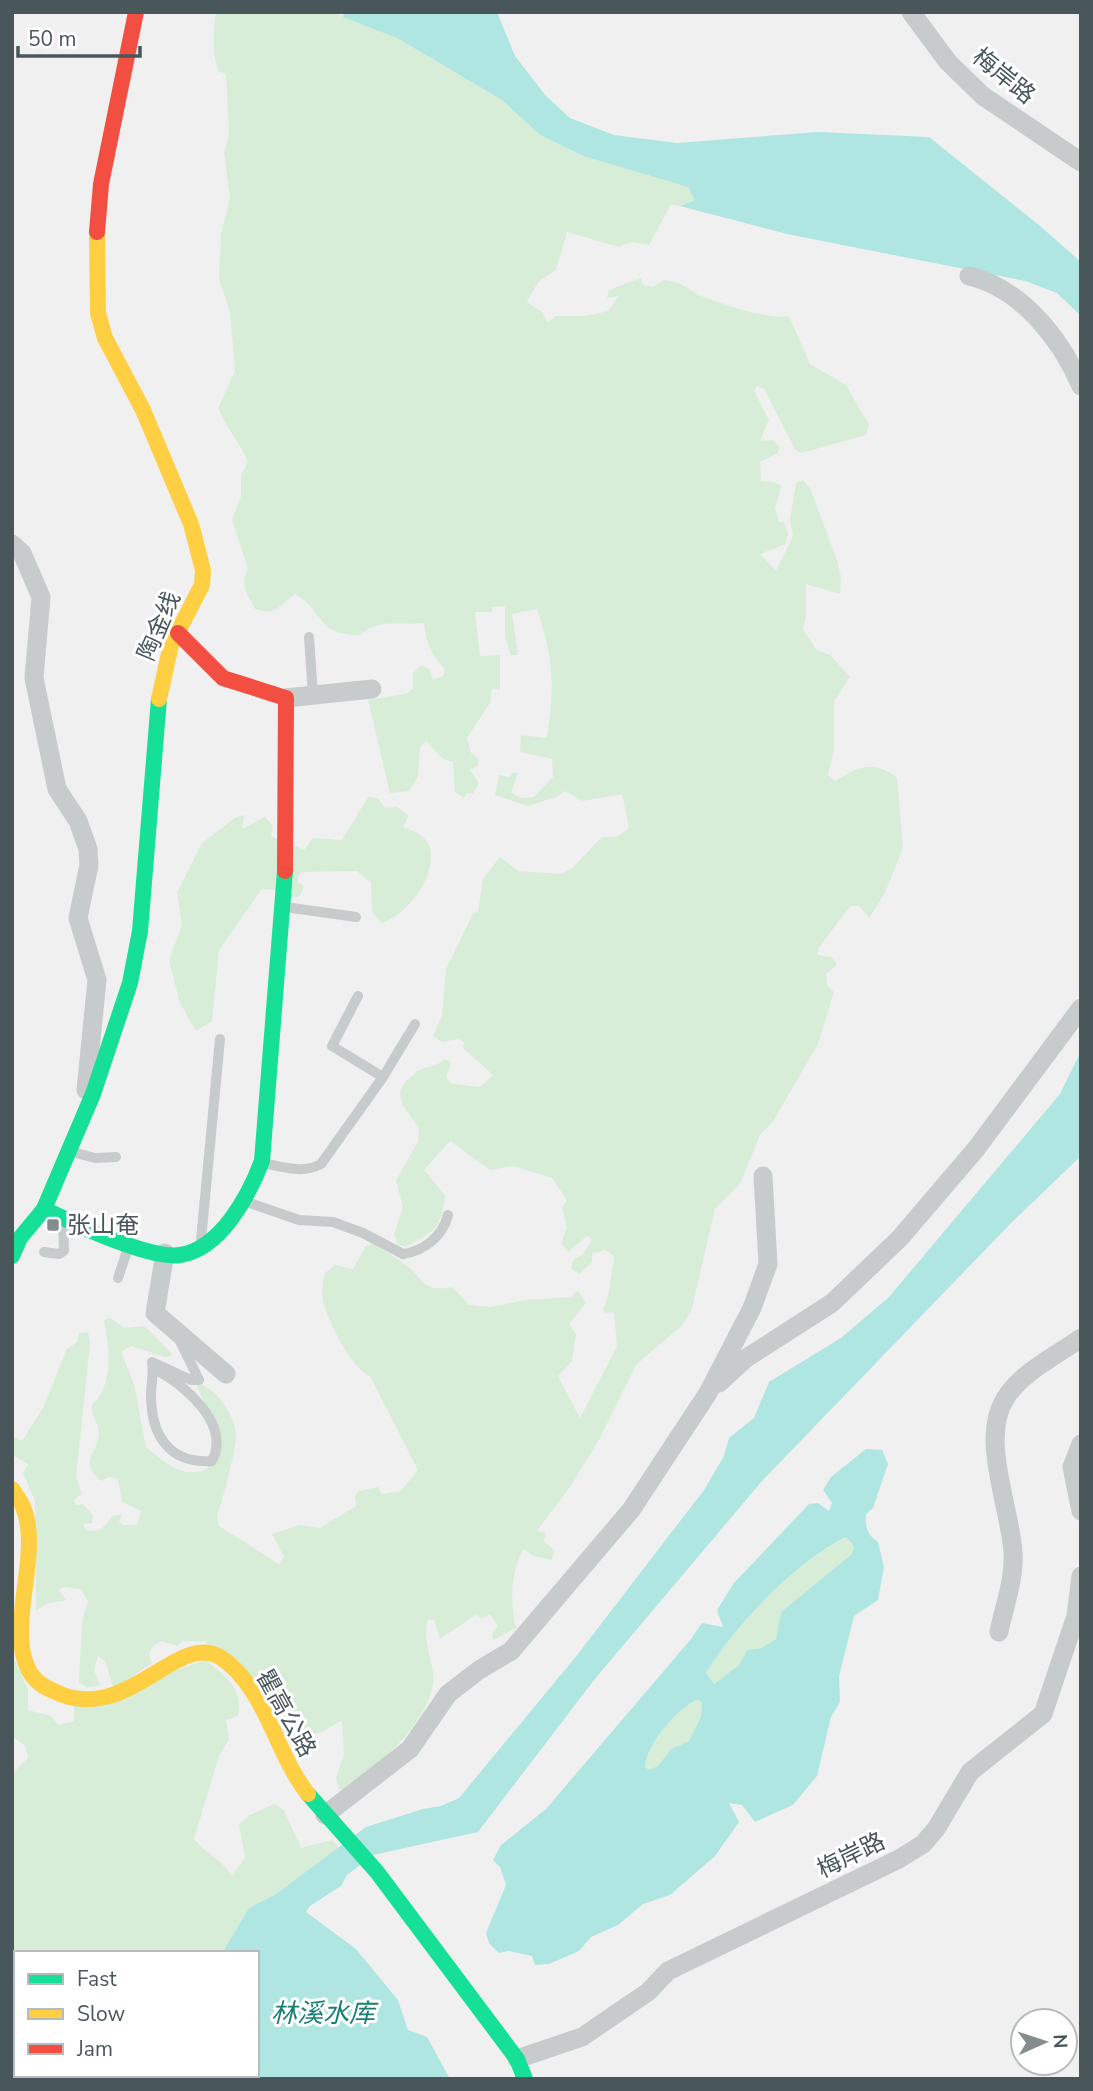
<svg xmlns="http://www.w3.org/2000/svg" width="1093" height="2091" font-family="'Nunito Sans','Noto Sans SC',sans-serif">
  <rect width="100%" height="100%" fill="#f0f0f0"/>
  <g fill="#d7edd8">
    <path d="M216 12H333L397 38 502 100 540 135 583 156 688 187 695 200 680 206 671 204 649 245 631 242 619 247 567 232 556 270 538 282 527 302 542 312 548 323 555 316H586L608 311 619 296 607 298 609 290 641 278 643 285 653 287 664 280C684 282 688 291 704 297 725 305 768 320 789 316L810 364 846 385 869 425 866 435 801 453 795 449 764 389 757 386 754 391 769 420 760 441 772 440 780 447 777 454 760 462 761 481 774 482 781 486 775 508 779 522H784L788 534 785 544 760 554 776 571 793 536 790 520 796 483 803 480 810 488 837 560 841 577 840 594 806 584V617L803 630 817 650 830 655 850 677 834 701V751L828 775 835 781C858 767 874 759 897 778L903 848 885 893 869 918 859 906H850L818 949V955L832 957 837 965 826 974 827 985 834 992 818 1044 774 1120 760 1135 740 1184 715 1209 691 1312 681 1326 636 1365 600 1438 570 1487 537 1531 546 1533 544 1541 555 1551 551 1560 533 1556 524 1549C510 1571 510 1604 516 1628L493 1640 492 1633 498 1626 490 1614 481 1619 477 1614 440 1639 434 1620H428C421 1643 436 1665 433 1684 427 1724 376 1769 344 1790L339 1789 336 1778 344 1755 342 1720 322 1732 289 1740 205 1641H183L177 1646 162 1641 153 1646 149 1654 152 1663 114 1690 105 1661 98 1656 94 1670 100 1685 87 1688 79 1682 82 1622 88 1601 80 1589 64 1587 59 1590 66 1600 46 1604 36 1611 35 1501 23 1473 28 1464 12 1455V1436L22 1441 43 1408 67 1349 77 1342 79 1333 88 1332 90 1344 76 1477 82 1494 73 1500 76 1505 83 1504 93 1515 92 1523 83 1524 86 1530C100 1533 105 1527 112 1516L122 1515 119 1522 124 1525H137L141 1511 122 1502 118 1479 109 1477 102 1481C75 1462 100 1452 99 1432 98 1422 91 1415 92 1405 115 1382 109 1349 104 1320L110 1318 125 1328 145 1326 173 1355 165 1357 131 1346 121 1352 134 1384 146 1447C165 1462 183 1481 208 1468 221 1427 211 1422 197 1386L201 1384C218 1391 236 1417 236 1436 235 1454 223 1499 217 1516L219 1526 279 1564 284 1557 272 1534 299 1525 320 1528 356 1506 355 1496 359 1491 378 1487 382 1494 401 1491 418 1470 370 1376C351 1369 328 1321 323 1301 321 1292 323 1282 325 1273L335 1265 353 1269 366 1246 374 1243C384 1251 395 1257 406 1265 423 1279 424 1293 452 1287L469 1305 491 1307 525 1300 570 1297 578 1291 586 1303 569 1324 576 1334 572 1361 558 1376 580 1418 617 1346 614 1312 605 1313 603 1309C612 1291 609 1276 615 1257L605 1250 592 1254V1262L579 1274 571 1268 574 1259 584 1253 592 1240 587 1236 568 1252 561 1243 567 1227 562 1208 567 1200 552 1178 513 1166 490 1170 450 1141 424 1170 445 1195C442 1228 434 1232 406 1247L398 1244 394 1235 403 1207 396 1181 418 1141 419 1128C407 1110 388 1094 411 1077 415 1074 416 1071 420 1070 430 1065 436 1067 445 1059L451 1062 446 1078 452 1084 480 1087 493 1075 463 1048 464 1042 458 1039 442 1042 433 1036 442 1016 446 969 473 914 478 912 483 879 500 857 518 871 561 874 571 869 602 837H617L629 828 622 794 583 801 565 791 556 797 528 806 495 795 499 775 510 777 512 773H518L511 793 521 798 534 797 553 777 552 759 520 752 521 735 547 738C555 683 554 661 537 609L512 614 518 655H511L505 637V606L492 607V612H475L480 656 500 655V690L492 689 490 703 467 738 471 753 479 759 478 766 470 770 479 783 473 794 467 793 464 798 455 792 453 762 443 759 426 741 420 747 418 776 409 791 390 793 368 700 406 694 413 688V673L422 665 429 669 433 680 443 676 445 670C432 655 425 642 424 623 401 626 378 618 360 635 315 635 326 612 295 594 279 606 276 616 255 609 248 595 239 584 248 569L232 520 241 496V476L248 462C240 443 227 429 218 408L235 371 230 312 219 279 221 234 230 198 224 152 229 134 226 74 218 71C212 51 213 33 216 12Z"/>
    <path d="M368 797 378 798 385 808 397 807 409 815 403 827C413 831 425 835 429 845 439 874 408 914 382 923L372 912 371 883 357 871 302 872 298 877V882L304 886 300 896 283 900 275 890 262 889 219 950 212 1021 196 1031 180 1003 169 961 182 924 177 893 202 843 236 817 244 815 242 829 265 817 273 826 271 836 304 850 313 838 342 840Z"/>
    <path d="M846 1537 854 1546 852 1554 781 1612 776 1639 761 1648 747 1650 739 1665 714 1685 706 1673C739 1620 791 1567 846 1537Z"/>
    <path d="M12 1654 28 1689V1710L51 1716 58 1725 74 1721V1706L206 1660C225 1677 244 1688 238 1716L226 1720 229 1739 219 1756 194 1839C208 1855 221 1859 232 1876L245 1858 239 1824 250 1815 274 1804 284 1810 301 1848 332 1840 340 1848 276 1894 249 1908 222 1953H16V2048H12V1774L28 1758 25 1746 12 1736Z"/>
    <path d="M698 1698 703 1703 701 1717 689 1741 671 1749 658 1766 649 1770 645 1767C648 1742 676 1710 698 1698Z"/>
  </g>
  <g fill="#b0e6e1" fill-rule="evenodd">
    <polygon points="344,12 497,12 515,56 546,96 570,118 614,135 677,143 818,132 929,137 1040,226 1081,262 1081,316 1057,293 1025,281 787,234 680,206 695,200 688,187 583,156 540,135 502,100 397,38 343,17"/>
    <polygon points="1081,1051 1081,1156 1013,1221 762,1481 594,1680 478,1832 373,1855 347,1875 341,1886 310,1906 306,1912 356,1949 398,2000 408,2030 427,2037 450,2079 12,2079 12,2048 16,2048 16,2075 257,2075 257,1953 222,1953 249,1908 276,1894 366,1827 423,1809 441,1806 459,1798 578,1654 704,1490 724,1456 729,1438 754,1418 769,1382 841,1338 889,1297 1060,1094"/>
    <path d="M866 1449 882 1450 888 1464 873 1508 866 1514C865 1526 867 1535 878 1542L884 1567 878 1600 854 1616 839 1676 840 1702 831 1717 817 1776 793 1805 755 1822 742 1805 729 1803 739 1822 715 1856 670 1895 643 1904 618 1925 591 1937 579 1951 549 1964 535 1965 532 1956 509 1951 499 1953 489 1943 486 1933 506 1885 500 1867 493 1860 501 1845 546 1809 691 1639 702 1623 723 1627 717 1610 734 1583 809 1504 818 1503 829 1511 832 1503 823 1490 831 1477ZM846 1537 854 1546 852 1554 781 1612 776 1639 761 1648 747 1650 739 1665 714 1684 706 1673C736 1624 794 1563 846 1537ZM698 1699 702 1703 701 1717 689 1741 671 1749 658 1766 649 1770 645 1767C647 1743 677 1709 698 1699Z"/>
  </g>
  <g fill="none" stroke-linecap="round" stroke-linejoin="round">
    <g stroke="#c7cbcb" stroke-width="10">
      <polyline points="309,637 313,695"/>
      <polyline points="285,907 356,917"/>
      <polyline points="383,1077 415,1024"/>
      <polyline points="72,1152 95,1158 116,1157"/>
      <path d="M263 1163C282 1167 303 1174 321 1164L383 1077 332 1046 358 996"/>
      <path d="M244 1201 299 1220 333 1222 363 1233 403 1254C424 1251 443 1236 448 1215"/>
      <polyline points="201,1240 220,1039"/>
      <polyline points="44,1252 59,1254 64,1251 63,1222"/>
      <polyline points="118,1278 128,1248"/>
      <path d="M153 1368C182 1383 232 1423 212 1461 169 1464 151 1435 151 1395 151 1384 154 1373 152 1362L191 1380H199L178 1337"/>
    </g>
    <g stroke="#c7cbcb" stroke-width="19">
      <polyline points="911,12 948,62 983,96 1081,162"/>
      <path d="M969 276C1021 288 1061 339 1081 386"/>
      <polyline points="12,544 22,553 41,597 34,678 57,789 78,821 88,849 89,865 78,918 97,980 86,1090"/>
      <polyline points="286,698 372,689"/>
      <polyline points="165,1253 155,1313 226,1374"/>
      <polyline points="719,1383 745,1359 832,1303 900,1238 976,1149 1081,1008"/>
      <polyline points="1081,1444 1072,1467 1081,1511"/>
      <path d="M999 1632C1004 1607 1015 1578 1013 1552 1010 1507 980 1439 1005 1399 1020 1373 1057 1355 1081 1338"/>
      <polyline points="325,1815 410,1749 448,1694 479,1670 511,1651 631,1510 708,1393 752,1308 768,1264 763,1176"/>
      <polyline points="517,2059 582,2037 648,1992 668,1971 899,1859 923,1844 936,1829 970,1772 1043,1714 1076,1616 1081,1576"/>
    </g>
    <g stroke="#16e098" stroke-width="16">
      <path d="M44 1209C73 1223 150 1260 180 1255 221 1249 249 1195 262 1161L285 871"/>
      <polyline points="12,1256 20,1238 44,1209 93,1094 130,983 140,931 159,699"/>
      <polyline points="308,1794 377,1872 517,2059 525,2079"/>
    </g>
    <g stroke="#ffcf43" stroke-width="16">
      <polyline points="97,232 98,313 105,338 143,410 191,524 203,570 202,585 171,645 159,699"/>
      <path d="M12 1489C16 1495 21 1501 23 1507 44 1556 0 1638 35 1679 42 1687 53 1691 63 1695 131 1719 178 1632 220 1657 266 1687 275 1753 308 1794"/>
    </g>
    <g stroke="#f24e42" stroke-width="16">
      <polyline points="97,232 101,184 136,12"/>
      <polyline points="178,633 223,678 286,698 285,871"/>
    </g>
  </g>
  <rect fill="#838d8e" stroke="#fff" stroke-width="2.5" x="46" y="1218" width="14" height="14" rx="3.5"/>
  <g text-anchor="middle" stroke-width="6" stroke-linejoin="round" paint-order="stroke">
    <g font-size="24" fill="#49575a" stroke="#fff">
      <text transform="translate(1004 76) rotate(39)" y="8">梅岸路</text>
      <text transform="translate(159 626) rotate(-67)" y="8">陶金线</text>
      <text transform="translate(286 1713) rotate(61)" y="8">瞿高公路</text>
      <text transform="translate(851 1855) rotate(-26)" y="8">梅岸路</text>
    </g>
    <g font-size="24" fill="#49575a" stroke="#fff" text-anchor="start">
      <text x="67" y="1233">张山奄</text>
    </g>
    <g font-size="26" font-style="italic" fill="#1a7e76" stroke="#fff">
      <text x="323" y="2022">林溪水库</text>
    </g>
  </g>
  <rect width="1093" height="2091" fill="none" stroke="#49575a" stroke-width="28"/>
  <rect x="14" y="1951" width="245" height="126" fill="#ffffff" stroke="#b6bcbd" stroke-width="2"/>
  <rect x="28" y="1974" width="35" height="10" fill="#16e098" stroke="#b6bcbd" stroke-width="2"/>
  <text x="77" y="1986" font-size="21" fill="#49575a">Fast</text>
  <rect x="28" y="2009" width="35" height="10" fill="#ffcf43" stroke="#b6bcbd" stroke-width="2"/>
  <text x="77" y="2021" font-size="21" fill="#49575a">Slow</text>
  <rect x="28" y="2044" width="35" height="10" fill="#f24e42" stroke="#b6bcbd" stroke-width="2"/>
  <text x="77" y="2056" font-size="21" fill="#49575a">Jam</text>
  <g transform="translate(1044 2042) rotate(87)"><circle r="33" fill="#ffffff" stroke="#b6bcbd" stroke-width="2"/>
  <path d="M0-5L12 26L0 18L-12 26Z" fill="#838d8e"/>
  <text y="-10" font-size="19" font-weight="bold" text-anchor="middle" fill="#49575a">N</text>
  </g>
  <path d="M18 46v10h122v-10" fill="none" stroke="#49575a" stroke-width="3.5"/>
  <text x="28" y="46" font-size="21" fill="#49575a" stroke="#ffffff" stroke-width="5" paint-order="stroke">50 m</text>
</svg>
